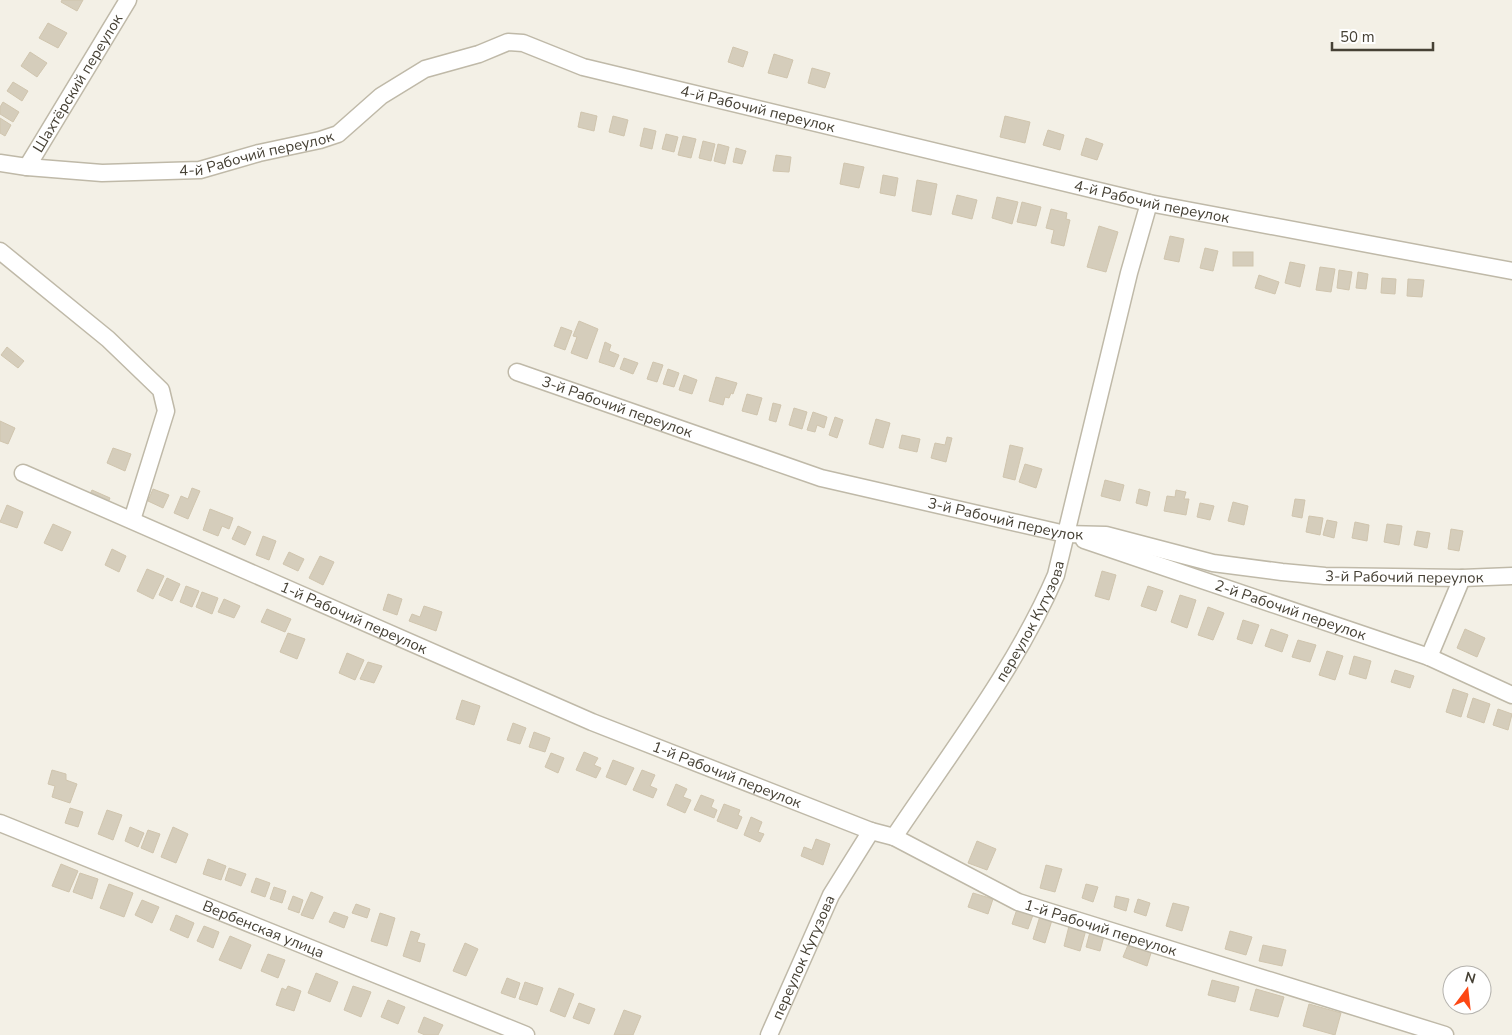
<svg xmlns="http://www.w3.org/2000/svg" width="1512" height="1035" font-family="'Nunito Sans',sans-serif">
  <rect width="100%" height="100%" fill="#f3f0e6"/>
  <g fill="#d5cdbb" stroke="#d0c5ae">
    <polygon points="62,0 83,0 77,11 61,2"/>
    <polygon points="48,23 67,33 58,48 39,38"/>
    <polygon points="733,47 748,52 743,67 728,62"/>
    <polygon points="30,52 47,63 37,77 21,66"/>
    <polygon points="774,54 793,60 787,78 768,73"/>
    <polygon points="812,68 830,73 825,88 808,83"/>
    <polygon points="13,82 28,91 22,101 7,91"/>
    <polygon points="3,102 19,112 13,122 0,114 0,107"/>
    <polygon points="581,112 597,116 594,131 578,127"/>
    <polygon points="613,116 628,120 624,136 609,132"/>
    <polygon points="1005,116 1030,122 1025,143 1000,137"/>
    <polygon points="0,118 11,125 5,136 0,133"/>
    <polygon points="644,128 656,131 652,149 640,146"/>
    <polygon points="1048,130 1064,135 1060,150 1043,145"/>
    <polygon points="666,134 678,137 674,152 662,149"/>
    <polygon points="683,136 696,139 691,158 678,155"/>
    <polygon points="1086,138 1103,144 1097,160 1081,155"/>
    <polygon points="703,141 715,144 711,161 699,158"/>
    <polygon points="718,144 729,147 725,164 714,161"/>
    <polygon points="736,148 746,151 742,164 733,162"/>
    <polygon points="776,155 791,157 789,172 773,171"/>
    <polygon points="844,163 864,167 859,188 840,184"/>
    <polygon points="883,175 898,178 895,196 880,193"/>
    <polygon points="917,180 937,184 931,215 912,211"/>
    <polygon points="957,195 977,200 972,219 952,214"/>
    <polygon points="997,197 1018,202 1012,224 992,218"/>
    <polygon points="1022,202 1041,207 1036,226 1017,222"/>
    <polygon points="1051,209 1067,213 1066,219 1070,220 1064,246 1051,243 1054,230 1046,228"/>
    <polygon points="1099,226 1118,232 1106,272 1087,267"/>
    <polygon points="1170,236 1184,239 1179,262 1164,259"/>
    <polygon points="1205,248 1218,251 1213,271 1200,268"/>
    <rect x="1233" y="252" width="20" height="14"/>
    <polygon points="1290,262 1305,265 1300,287 1285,283"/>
    <polygon points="1320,267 1335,269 1331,292 1316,290"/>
    <polygon points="1339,270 1352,272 1349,290 1337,288"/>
    <polygon points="1358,272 1368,274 1366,289 1356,288"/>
    <polygon points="1259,275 1279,282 1275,294 1255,288"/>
    <polygon points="1382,278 1396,279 1395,294 1381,293"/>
    <polygon points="1408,279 1424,280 1422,297 1407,296"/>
    <polygon points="579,321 598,329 587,359 571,353 577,337 573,336"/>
    <polygon points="561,327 572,331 565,350 554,346"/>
    <polygon points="605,342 611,345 609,351 619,355 614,367 599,362"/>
    <polygon points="7,347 24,361 18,368 1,355"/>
    <polygon points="624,358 638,363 633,374 620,369"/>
    <polygon points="653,362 663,365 657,382 647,379"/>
    <polygon points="668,369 679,373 674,387 663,384"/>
    <polygon points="684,375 697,380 692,394 679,390"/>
    <polygon points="716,377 737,383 733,394 731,393 729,398 725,397 723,405 709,401"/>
    <polygon points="747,394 762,398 757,415 742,411"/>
    <polygon points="773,403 781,405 776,422 769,420"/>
    <polygon points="794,408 807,412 802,429 789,425"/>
    <polygon points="813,412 827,417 824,428 817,425 815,432 807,430"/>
    <polygon points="835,417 843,420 837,438 829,435"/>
    <polygon points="876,419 890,423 883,448 869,444"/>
    <polygon points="0,421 15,428 8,444 0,441"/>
    <polygon points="902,435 920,439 917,452 899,448"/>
    <polygon points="947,437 952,438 946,462 931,458 935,443 945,445"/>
    <polygon points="1010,445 1023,448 1015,480 1003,477"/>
    <polygon points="113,448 131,454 125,471 107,463"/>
    <polygon points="1025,464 1042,469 1036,488 1019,482"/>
    <polygon points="1105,480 1124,485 1120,501 1101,496"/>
    <polygon points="192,488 200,491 188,519 174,513 181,496 188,499"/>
    <polygon points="153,489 169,495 163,508 148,501"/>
    <polygon points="1139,489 1150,492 1147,506 1136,503"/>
    <polygon points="92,490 110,498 106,507 88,498"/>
    <polygon points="1176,490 1186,492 1184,499 1189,499 1186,515 1164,511 1167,496 1175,497"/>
    <polygon points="1295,499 1305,500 1302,518 1292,516"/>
    <polygon points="1233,502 1248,506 1244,525 1228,521"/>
    <polygon points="1200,503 1214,506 1210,520 1197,517"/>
    <polygon points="7,505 23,512 17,528 0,522"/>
    <polygon points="210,509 233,518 229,529 222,526 218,536 203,530"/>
    <polygon points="1309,516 1323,518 1320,535 1306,532"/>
    <polygon points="1327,520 1337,522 1334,538 1323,535"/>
    <polygon points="1355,522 1369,525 1367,541 1352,538"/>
    <polygon points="53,524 71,532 62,551 44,543"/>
    <polygon points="1387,524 1402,526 1399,545 1384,542"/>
    <polygon points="238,526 251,532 245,545 232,539"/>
    <polygon points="1451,529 1463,531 1459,551 1448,549"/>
    <polygon points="1417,531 1430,533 1427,548 1414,545"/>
    <polygon points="263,536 276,541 269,560 256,555"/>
    <polygon points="112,549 126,556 119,572 105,565"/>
    <polygon points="289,552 304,559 298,571 283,564"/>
    <polygon points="320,556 334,562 323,585 309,578"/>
    <polygon points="147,569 164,576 153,599 137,591"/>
    <polygon points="1102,571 1116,575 1109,600 1095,596"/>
    <polygon points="167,578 180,584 172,601 159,595"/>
    <polygon points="186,586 199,591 192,607 180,602"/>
    <polygon points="1148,586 1163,591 1156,611 1141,606"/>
    <polygon points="202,592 218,598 212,614 196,607"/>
    <polygon points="388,594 402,599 397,615 383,610"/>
    <polygon points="1180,595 1196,600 1187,628 1171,622"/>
    <polygon points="224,599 240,606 234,618 218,612"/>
    <polygon points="424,606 442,612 436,631 409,621 412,614 420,617"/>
    <polygon points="1208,607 1224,613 1213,640 1198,635"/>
    <polygon points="267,609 291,619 285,632 261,622"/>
    <polygon points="1243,620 1259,625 1252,644 1237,639"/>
    <polygon points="1271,629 1288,635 1282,652 1265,646"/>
    <polygon points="1465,629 1485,638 1477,657 1457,648"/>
    <polygon points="288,633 305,639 297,659 280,652"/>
    <polygon points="1298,640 1316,645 1310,662 1292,657"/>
    <polygon points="1327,651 1343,656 1335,680 1319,675"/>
    <polygon points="347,653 364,660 355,680 339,673"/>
    <polygon points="1354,656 1371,661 1366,679 1349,674"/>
    <polygon points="368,662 382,666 374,683 360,679"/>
    <polygon points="1395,670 1414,676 1410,688 1391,682"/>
    <polygon points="1453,689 1468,694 1461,717 1446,712"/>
    <polygon points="1473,698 1490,704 1484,723 1467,717"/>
    <polygon points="462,700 480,706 474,725 456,719"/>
    <polygon points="1498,709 1512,714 1508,730 1493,725"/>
    <polygon points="513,723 526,728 520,744 507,740"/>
    <polygon points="534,732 550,738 545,752 529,747"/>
    <polygon points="584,752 598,758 594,765 601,768 596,778 576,770"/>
    <polygon points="551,753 564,758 558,773 545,767"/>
    <polygon points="613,760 634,768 626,785 606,777"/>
    <polygon points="52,770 66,774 66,780 77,784 70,803 52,797 55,786 48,784"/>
    <polygon points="642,770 655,775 650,786 657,789 653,798 633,790"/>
    <polygon points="676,784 687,789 683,797 691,800 685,813 667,805"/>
    <polygon points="701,795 714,800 711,807 717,810 714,818 694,810"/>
    <polygon points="724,804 740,810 738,815 742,817 737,829 717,821"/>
    <polygon points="70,808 83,812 78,827 65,823"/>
    <polygon points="107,810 122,815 113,840 98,834"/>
    <polygon points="751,817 762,822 758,832 764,834 760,842 744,835"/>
    <polygon points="130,827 144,833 138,847 125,841"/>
    <polygon points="173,827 188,834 176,863 161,857"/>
    <polygon points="148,830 160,834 153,853 141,848"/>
    <polygon points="816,839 830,844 823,865 801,856 804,847 812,850"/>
    <polygon points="977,841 996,849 987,870 968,863"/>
    <polygon points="208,859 226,866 221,880 203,874"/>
    <polygon points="61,864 78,871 69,892 52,886"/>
    <polygon points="1046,865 1062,869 1055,892 1040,888"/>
    <polygon points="229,868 246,874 241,886 225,880"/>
    <polygon points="80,873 98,879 92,899 73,892"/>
    <polygon points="256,878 270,883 265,897 251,892"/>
    <polygon points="109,884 133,893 124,917 100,908"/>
    <polygon points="1086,884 1098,887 1093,902 1082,898"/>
    <polygon points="274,887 286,891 282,903 270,899"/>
    <polygon points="311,892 323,897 313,919 301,915"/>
    <polygon points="973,893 993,899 988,914 968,907"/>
    <polygon points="293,896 303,900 299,913 288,909"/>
    <polygon points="1116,896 1129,899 1126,911 1114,907"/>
    <polygon points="1138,899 1150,903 1146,916 1134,912"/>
    <polygon points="142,900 159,907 152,923 135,915"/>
    <polygon points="1173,903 1189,907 1182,931 1166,926"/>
    <polygon points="356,904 370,909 367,918 352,913"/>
    <polygon points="1017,909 1033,915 1028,929 1012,924"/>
    <polygon points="334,912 348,917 344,928 329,922"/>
    <polygon points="380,913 395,918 387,946 371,941"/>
    <polygon points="176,915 194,923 188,938 170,930"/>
    <polygon points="1040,916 1052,920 1045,943 1033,939"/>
    <polygon points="204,926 219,932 213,948 197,941"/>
    <polygon points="1069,926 1086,930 1080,951 1064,946"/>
    <polygon points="411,931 420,934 417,942 425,944 420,962 403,956"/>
    <polygon points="1230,931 1252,937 1246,955 1225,949"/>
    <polygon points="1090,932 1104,936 1100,951 1086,947"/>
    <polygon points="230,936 251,945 241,969 219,960"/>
    <polygon points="465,943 478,949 466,976 453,971"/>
    <polygon points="1128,945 1151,953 1147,966 1123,957"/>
    <polygon points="1263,945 1286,950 1282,966 1259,961"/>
    <polygon points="268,954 285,960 278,978 261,971"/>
    <polygon points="316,973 338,982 330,1002 308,993"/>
    <polygon points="507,978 520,983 515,998 501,993"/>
    <polygon points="1212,980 1239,987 1235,1002 1208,995"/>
    <polygon points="525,982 543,988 537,1005 519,999"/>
    <polygon points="288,986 301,991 294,1011 276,1005 282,988 286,990"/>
    <polygon points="353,986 371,992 361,1017 344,1010"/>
    <polygon points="559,988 574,994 565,1017 550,1011"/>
    <polygon points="1256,989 1284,997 1278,1017 1250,1010"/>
    <polygon points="388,1000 405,1007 398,1024 381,1017"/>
    <polygon points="579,1003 595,1009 589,1024 573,1018"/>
    <polygon points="1309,1004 1341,1013 1335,1035 1303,1026"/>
    <polygon points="624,1010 641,1016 633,1035 614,1035"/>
    <polygon points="424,1017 443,1025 438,1035 425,1035 418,1032"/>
  </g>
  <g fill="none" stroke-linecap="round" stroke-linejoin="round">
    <g stroke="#bfb9a8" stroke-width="19">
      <g id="minor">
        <path id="s1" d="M0 163 27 167 102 173 200 170 259 153 320 140 338 134 381 96 425 69 479 54 508 42 523 43 583 67 1149 203 1512 271"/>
        <path id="s2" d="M27 167 128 0"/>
        <polyline points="0,251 108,339 161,390 166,411 132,520"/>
        <path id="s3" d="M517 372 821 478 1065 534 1106 535 1213 563 1282 572 1325 576 1462 578 1512 576"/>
        <path id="s4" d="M23 473 592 722 871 831 894 837 1018 902 1445 1035"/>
        <path id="s5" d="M1084 540 1429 657 1512 695"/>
        <polyline points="1429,657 1462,578"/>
        <path id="s6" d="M0 823 526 1035"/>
        <path id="s7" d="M894 837C950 753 1016 668 1056 575L1129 273 1149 203"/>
        <path id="s8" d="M769 1035 831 895 871 831"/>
      </g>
    </g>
    <use href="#minor" stroke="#fff" stroke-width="16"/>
  </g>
  <g text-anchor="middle" stroke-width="4" stroke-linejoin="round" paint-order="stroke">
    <g font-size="15" fill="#464135" stroke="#fff">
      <text dy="5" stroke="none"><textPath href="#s2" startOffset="98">Шахтёрский переулок</textPath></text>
      <text dy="5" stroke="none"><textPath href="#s1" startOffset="799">4-й Рабочий переулок</textPath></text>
      <text dy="5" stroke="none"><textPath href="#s1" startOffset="259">4-й Рабочий переулок</textPath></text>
      <text dy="5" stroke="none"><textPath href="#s1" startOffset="1204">4-й Рабочий переулок</textPath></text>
      <text dy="5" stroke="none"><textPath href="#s3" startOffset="106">3-й Рабочий переулок</textPath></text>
      <text dy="5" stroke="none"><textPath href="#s3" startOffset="511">3-й Рабочий переулок</textPath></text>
      <text dy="5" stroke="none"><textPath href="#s3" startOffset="916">3-й Рабочий переулок</textPath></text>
      <text dy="5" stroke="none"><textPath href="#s5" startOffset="218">2-й Рабочий переулок</textPath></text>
      <text dy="5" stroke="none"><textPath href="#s4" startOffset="361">1-й Рабочий переулок</textPath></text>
      <text dy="5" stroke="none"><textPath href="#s7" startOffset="256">переулок Кутузова</textPath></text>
      <text dy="5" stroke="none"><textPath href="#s4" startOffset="766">1-й Рабочий переулок</textPath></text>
      <text dy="5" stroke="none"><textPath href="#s4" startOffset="1171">1-й Рабочий переулок</textPath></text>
      <text dy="5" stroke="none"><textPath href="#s6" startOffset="284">Вербенская улица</textPath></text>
      <text dy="5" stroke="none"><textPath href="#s8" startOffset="85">переулок Кутузова</textPath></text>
    </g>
  </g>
  <g transform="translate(1467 990) rotate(15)"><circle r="24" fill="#ffffff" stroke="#b5b3ae"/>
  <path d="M0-4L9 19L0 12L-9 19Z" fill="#fd4713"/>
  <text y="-8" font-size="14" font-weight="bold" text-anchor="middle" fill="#464135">N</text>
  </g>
  <path d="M1332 42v8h101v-8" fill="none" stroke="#464135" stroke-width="2.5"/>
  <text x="1340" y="42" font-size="15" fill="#464135" stroke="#ffffff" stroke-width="4" paint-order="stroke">50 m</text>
</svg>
